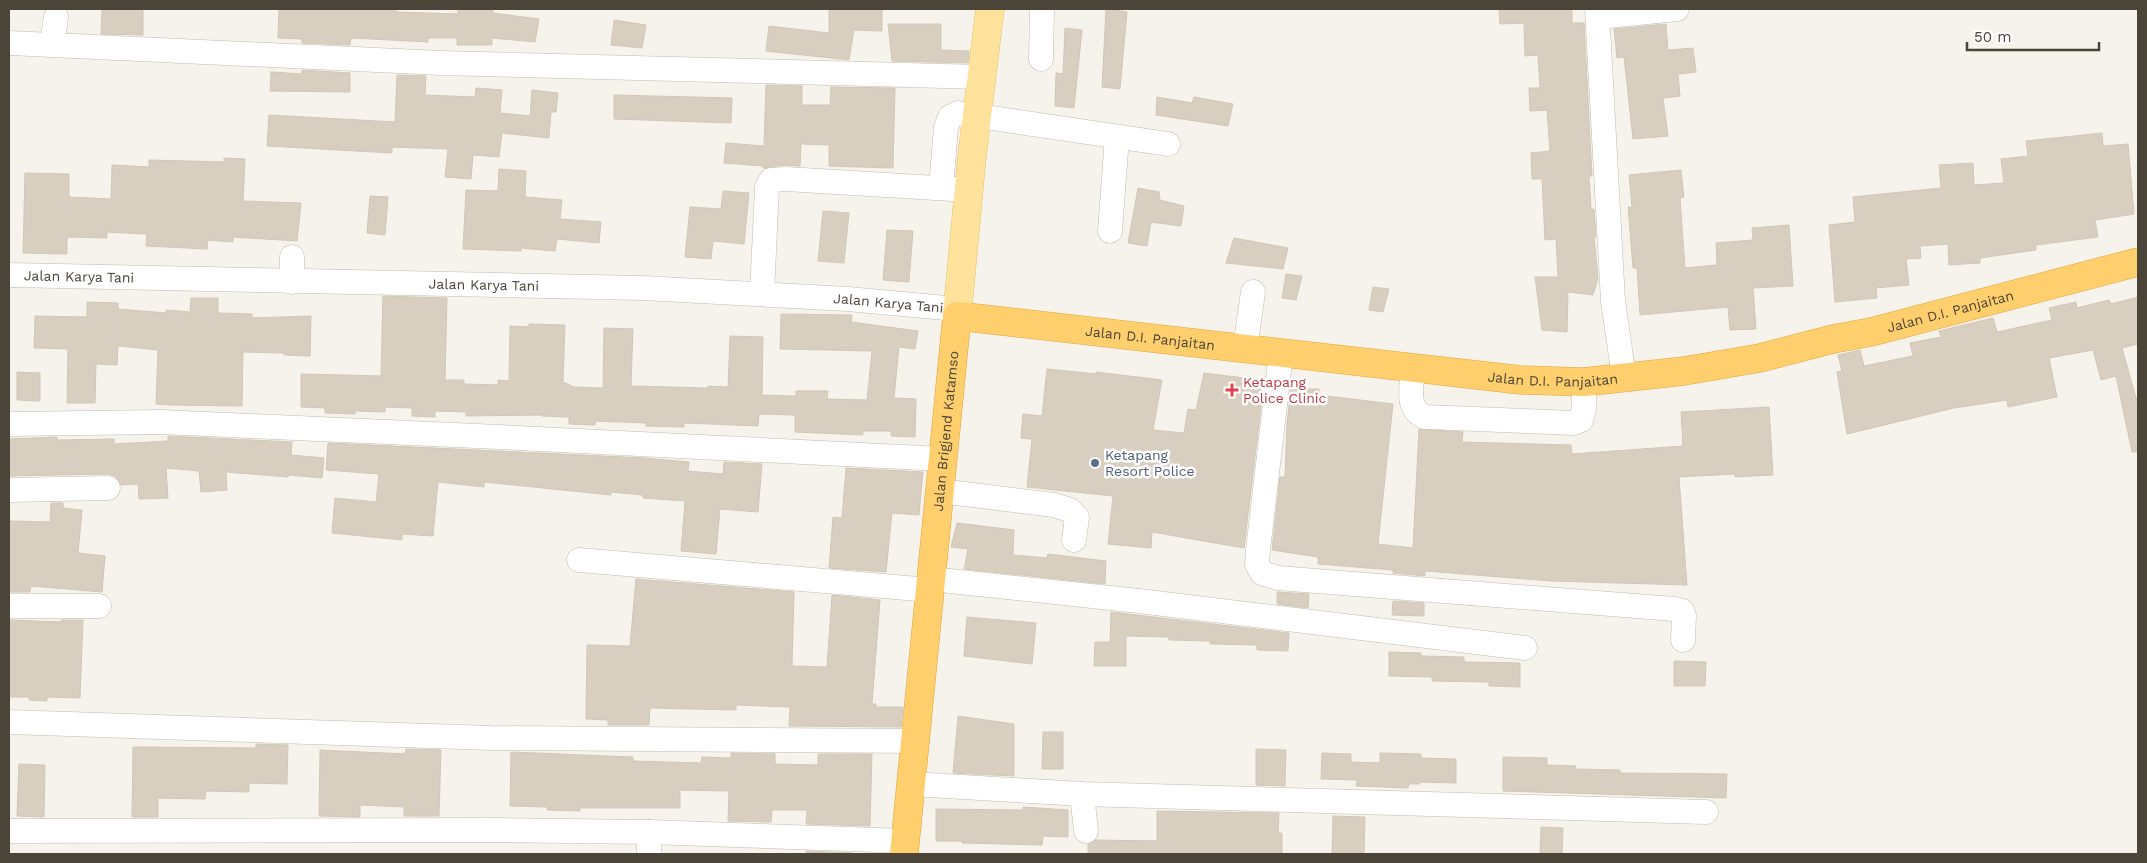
<svg xmlns="http://www.w3.org/2000/svg" width="2147" height="863" font-family="'Work Sans',sans-serif">
  <rect width="100%" height="100%" fill="#f6f3ec"/>
  <g fill="#d8cfc1" stroke="#d3c7b4">
    <polygon points="102,9 143,9 143,35 101,34"/>
    <polygon points="279,9 396,9 396,12 458,14 458,9 493,9 493,13 539,19 535,42 492,38 492,45 457,45 457,38 428,38 428,42 351,38 350,45 302,43 302,39 278,38"/>
    <polygon points="829,9 882,9 882,31 854,30 849,60 766,51 769,26 829,33"/>
    <polygon points="1106,9 1127,12 1120,89 1102,87"/>
    <polygon points="1499,9 1572,9 1572,23 1584,23 1592,176 1589,176 1591,209 1594,209 1596,237 1594,237 1598,278 1593,295 1568,292 1567,332 1542,330 1535,277 1558,277 1556,239 1545,240 1542,179 1532,179 1531,153 1550,151 1547,110 1530,111 1529,88 1540,88 1538,55 1525,56 1524,23 1500,24"/>
    <polygon points="614,20 646,25 642,48 611,45"/>
    <polygon points="888,24 941,24 941,50 969,51 968,63 892,61"/>
    <polygon points="1666,24 1668,50 1693,48 1696,72 1678,74 1680,96 1663,98 1668,136 1633,139 1624,57 1617,58 1614,29"/>
    <polygon points="1065,28 1082,30 1074,108 1055,106 1056,73 1063,74"/>
    <polygon points="302,70 350,73 350,92 270,91 271,72 302,74"/>
    <polygon points="397,75 426,76 425,95 475,97 476,88 502,90 500,113 530,116 532,90 558,93 556,112 551,112 549,138 502,133 499,157 473,155 471,179 445,177 448,149 392,147 392,153 267,146 269,115 395,122"/>
    <polygon points="766,85 802,86 802,105 830,105 831,87 895,88 893,168 829,166 829,145 801,144 800,166 785,165 763,168 763,166 724,163 726,143 764,146"/>
    <polygon points="614,95 732,98 731,123 614,119"/>
    <polygon points="1157,97 1192,103 1194,97 1233,104 1228,126 1156,115"/>
    <polygon points="2102,133 2103,146 2128,144 2134,214 2095,220 2098,237 2036,245 2036,250 1980,258 1980,263 1949,265 1948,244 1920,246 1921,258 1906,259 1909,285 1876,288 1877,298 1835,302 1829,225 1855,222 1853,197 1941,188 1939,165 1973,163 1974,185 2004,183 2001,159 2028,156 2026,141"/>
    <polygon points="224,158 245,159 243,201 301,203 297,241 233,237 233,242 208,240 207,249 146,246 147,234 107,232 107,238 67,237 67,254 23,253 25,173 69,174 69,197 111,199 112,165 149,167 149,160 224,162"/>
    <polygon points="499,169 526,171 525,197 562,200 560,219 601,222 599,243 557,239 555,251 521,248 521,251 463,249 466,190 498,191"/>
    <polygon points="1681,170 1684,197 1680,198 1685,268 1717,265 1716,243 1753,240 1752,228 1789,225 1793,286 1753,288 1756,329 1730,330 1728,307 1640,315 1637,268 1633,268 1628,207 1632,207 1629,175"/>
    <polygon points="1138,188 1159,192 1160,200 1184,206 1181,226 1151,222 1147,246 1128,243"/>
    <polygon points="723,191 749,193 744,244 713,241 711,259 685,257 690,207 721,209"/>
    <polygon points="370,196 388,197 385,235 367,233"/>
    <polygon points="823,211 849,213 844,263 818,261"/>
    <polygon points="887,230 913,231 909,282 883,280"/>
    <polygon points="1234,238 1288,248 1283,269 1226,263"/>
    <polygon points="1286,274 1302,276 1296,300 1282,298"/>
    <polygon points="1373,287 1389,289 1383,312 1369,310"/>
    <polygon points="383,296 447,298 445,380 464,380 464,384 498,385 498,380 509,381 510,326 529,327 529,324 565,325 563,382 574,387 603,388 604,328 633,329 631,386 708,388 708,386 728,387 730,336 763,337 762,395 796,396 796,391 828,391 827,399 867,400 872,351 780,349 781,314 852,315 851,322 918,331 915,349 899,347 894,398 916,399 915,437 891,436 891,431 863,431 863,435 795,432 795,415 759,414 758,426 684,423 684,427 646,426 646,423 595,421 595,425 569,424 569,417 542,416 542,415 466,416 466,412 435,411 435,417 412,416 412,408 385,407 385,412 355,411 355,414 325,413 325,408 301,407 301,374 381,376"/>
    <polygon points="2138,297 2138,344 2122,348 2138,405 2138,452 2132,452 2116,376 2101,380 2093,350 2049,358 2057,397 2008,407 2007,400 1954,408 1847,434 1837,372 1842,371 1838,355 1860,350 1864,366 1913,356 1910,343 1941,337 1939,331 1993,318 1997,332 2052,320 2049,308 2076,302 2077,308 2109,300 2111,304"/>
    <polygon points="191,298 218,298 218,313 252,314 252,318 311,316 310,356 284,355 284,353 243,352 242,406 171,405 156,404 158,350 118,346 117,365 96,364 95,403 67,403 68,349 34,348 35,316 87,317 87,302 118,303 118,309 166,313 166,310 190,312"/>
    <polygon points="1047,369 1096,374 1096,372 1162,380 1153,430 1184,433 1188,409 1196,410 1204,373 1261,380 1261,407 1244,548 1152,532 1151,548 1108,544 1113,496 1027,487 1032,439 1021,438 1023,414 1042,416"/>
    <polygon points="17,372 40,373 40,401 17,400"/>
    <polygon points="1291,389 1319,389 1319,395 1393,404 1378,544 1413,548 1419,429 1463,432 1462,442 1571,445 1572,454 1683,446 1681,412 1769,407 1773,475 1735,477 1735,474 1679,477 1687,585 1551,581 1425,571 1425,576 1393,573 1393,570 1318,564 1318,557 1272,550 1280,477 1285,477 1287,423"/>
    <polygon points="168,436 292,442 291,455 324,458 322,478 289,475 288,477 226,472 227,490 201,492 199,471 166,468 168,498 139,499 138,484 121,485 115,476 108,474 9,476 9,439 57,437 57,440 114,439 114,444 168,441"/>
    <polygon points="328,443 645,458 689,462 688,471 723,474 724,462 762,464 758,512 720,509 716,554 681,551 685,501 643,498 643,495 611,492 611,495 484,482 484,487 438,482 433,536 402,534 402,540 332,533 335,498 376,502 379,474 326,470"/>
    <polygon points="846,468 923,472 919,515 892,513 886,572 829,568 833,517 842,518"/>
    <polygon points="51,503 63,503 63,508 82,510 78,553 105,556 102,592 31,586 30,592 9,592 9,521 50,522"/>
    <polygon points="957,523 1014,530 1013,555 1047,558 1048,554 1106,561 1105,584 964,569 968,549 951,547"/>
    <polygon points="636,579 794,592 792,666 827,667 832,595 880,600 872,704 876,704 876,707 903,707 901,727 789,726 790,707 736,705 736,710 650,708 649,725 608,725 608,720 586,719 587,645 630,646"/>
    <polygon points="1277,592 1309,594 1308,608 1277,604"/>
    <polygon points="1393,601 1424,603 1424,616 1392,615"/>
    <polygon points="1111,612 1289,633 1288,651 1257,650 1257,645 1210,644 1210,641 1169,640 1169,637 1126,636 1126,666 1094,666 1095,642 1110,642"/>
    <polygon points="967,617 1036,623 1032,664 964,656"/>
    <polygon points="9,620 61,622 61,620 83,620 80,698 47,697 47,701 29,700 29,697 9,697"/>
    <polygon points="1389,652 1421,653 1421,656 1464,657 1464,662 1520,663 1520,687 1489,686 1489,682 1432,681 1432,677 1389,676"/>
    <polygon points="1674,661 1706,662 1705,686 1674,686"/>
    <polygon points="958,716 1014,724 1014,776 953,773"/>
    <polygon points="1043,732 1063,732 1063,769 1042,769"/>
    <polygon points="256,744 288,745 287,784 249,783 249,792 206,791 205,799 158,798 158,817 132,817 133,747 256,748"/>
    <polygon points="406,749 441,750 439,816 404,816 404,807 360,805 360,817 319,816 320,750 405,754"/>
    <polygon points="1256,749 1286,750 1285,786 1256,785"/>
    <polygon points="511,752 633,757 633,761 701,763 702,757 731,758 731,753 775,754 775,764 818,765 818,754 872,754 870,826 806,824 807,810 772,810 771,822 728,821 729,791 680,790 680,808 580,808 580,811 547,810 548,807 510,806"/>
    <polygon points="1322,753 1351,754 1351,762 1380,763 1380,753 1421,754 1421,758 1456,759 1456,783 1420,782 1420,784 1409,784 1408,788 1356,786 1357,780 1321,779"/>
    <polygon points="1503,757 1547,758 1547,765 1576,766 1575,769 1620,770 1620,773 1727,774 1726,798 1503,791"/>
    <polygon points="19,764 45,765 44,817 17,816"/>
    <polygon points="1023,807 1068,810 1068,837 1043,836 1042,845 962,843 962,841 936,841 936,809 1023,810"/>
    <polygon points="1157,811 1279,813 1278,833 1282,833 1282,854 1088,854 1088,844 1096,840 1157,841"/>
    <polygon points="1333,816 1365,817 1364,854 1332,854"/>
    <polygon points="1541,827 1563,828 1562,854 1540,854"/>
    <polygon points="806,851 852,853 852,854 806,854"/>
  </g>
  <g fill="none" stroke-linecap="round" stroke-linejoin="round">
    <g stroke="#c2bbae" stroke-width="25">
      <g id="minor">
        <polyline points="1597,9 1613,301 1624,377"/>
        <polyline points="1598,17 1677,9"/>
        <polyline points="9,43 441,63 982,77"/>
        <polyline points="52,45 56,17"/>
        <polyline points="1041,59 1042,9"/>
        <polyline points="941,188 946,127 950,117 958,113 1168,144"/>
        <polyline points="1110,231 1117,137"/>
        <polyline points="292,257 292,282"/>
        <path id="s1" d="M9 275 643 288 848 299 957 309"/>
        <polyline points="762,294 767,187 771,180 786,179 969,190"/>
        <polyline points="1245,349 1253,292"/>
        <polyline points="1281,353 1258,550 1257,564 1262,573 1278,578 1674,609 1682,611 1684,615 1683,640"/>
        <path d="M1413 368C1412 386 1405 409 1425 417L1574 423 1581 420 1584 408V382"/>
        <polyline points="9,424 161,422 499,437 943,459"/>
        <polyline points="9,490 108,488"/>
        <polyline points="940,491 1054,505 1070,510 1077,517 1074,540"/>
        <polyline points="579,560 930,590"/>
        <polyline points="931,579 1139,601 1525,648"/>
        <polyline points="9,606 99,606"/>
        <polyline points="9,722 491,738 917,741"/>
        <polyline points="911,784 1082,794 1706,812"/>
        <polyline points="1082,794 1086,831"/>
        <polyline points="9,831 497,830 649,832 906,841"/>
        <polyline points="649,832 649,854"/>
      </g>
    </g>
    <g stroke="#e6c16a" stroke-width="29">
      <polyline id="major" points="957,316 972,156 990,9"/>
    </g>
    <g stroke="#e0a43c" stroke-width="29">
      <g id="highway">
        <path id="s2" d="M904 854 957 316 1521 380 1584 382 1684 371 1760 358 1833 339 1871 332 2138 262"/>
      </g>
    </g>
    <use href="#minor" stroke="#fff" stroke-width="24"/>
    <use href="#major" stroke="#ffe39c" stroke-width="28"/>
    <use href="#highway" stroke="#ffcf6e" stroke-width="28"/>
  </g>
  <path fill="#e0444e" stroke="#fff" stroke-width="2" d="M1229.5 382.5h5v5h5v5h-5v5h-5v-5h-5v-5h5z"/>
  <circle fill="#5c6f8a" stroke="#fff" stroke-width="2" cx="1095" cy="463" r="5"/>
  <g text-anchor="middle" stroke-width="5" stroke-linejoin="round" paint-order="stroke">
    <g font-size="14" fill="#4b4439" stroke="#fff">
      <text dy="5" stroke="none"><textPath href="#s1" startOffset="70">Jalan Karya Tani</textPath></text>
      <text dy="5" stroke="none"><textPath href="#s1" startOffset="475">Jalan Karya Tani</textPath></text>
      <text dy="5" stroke="none"><textPath href="#s1" startOffset="880">Jalan Karya Tani</textPath></text>
      <text dy="5" stroke="none"><textPath href="#s2" startOffset="1545">Jalan D.I. Panjaitan</textPath></text>
      <text dy="5" stroke="none"><textPath href="#s2" startOffset="735">Jalan D.I. Panjaitan</textPath></text>
      <text dy="5" stroke="none"><textPath href="#s2" startOffset="1140">Jalan D.I. Panjaitan</textPath></text>
      <text dy="5" stroke="none"><textPath href="#s2" startOffset="425">Jalan Brigjend Katamso</textPath></text>
    </g>
    <g font-size="14" fill="#be3a42" stroke="#fff" text-anchor="start">
      <text x="1243" y="387">Ketapang<tspan x="1243" dy="16">Police Clinic</tspan></text>
    </g>
    <g font-size="14" fill="#4e5e75" stroke="#fff" text-anchor="start">
      <text x="1105" y="460">Ketapang<tspan x="1105" dy="16">Resort Police</tspan></text>
    </g>
  </g>
  <rect width="2147" height="863" fill="none" stroke="#4b4439" stroke-width="20"/>
  <path d="M1967 42v8h132v-8" fill="none" stroke="#4b4439" stroke-width="2.5"/>
  <text x="1974" y="42" font-size="15" fill="#4b4439" stroke="#ffffff" stroke-width="4" paint-order="stroke">50 m</text>
</svg>
